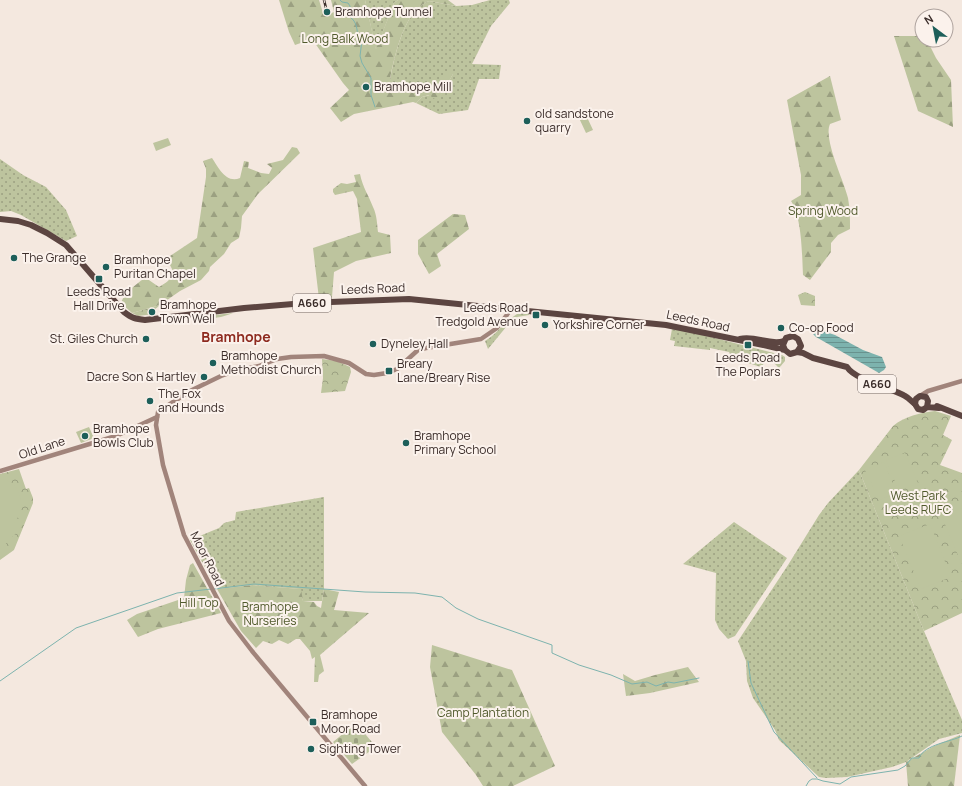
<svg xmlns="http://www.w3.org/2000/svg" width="962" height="786" font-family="Manrope,sans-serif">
  <defs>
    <pattern id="grass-dots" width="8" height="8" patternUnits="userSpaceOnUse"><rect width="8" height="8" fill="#bdc49e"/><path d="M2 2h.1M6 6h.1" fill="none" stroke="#9ba081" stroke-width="1.8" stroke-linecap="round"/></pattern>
    <pattern id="forest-firs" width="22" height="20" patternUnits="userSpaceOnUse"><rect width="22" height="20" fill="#bdc49e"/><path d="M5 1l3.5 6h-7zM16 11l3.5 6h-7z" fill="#9ba081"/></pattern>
    <pattern id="cemetery-stones" width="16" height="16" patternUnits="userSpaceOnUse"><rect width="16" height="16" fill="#bdc49e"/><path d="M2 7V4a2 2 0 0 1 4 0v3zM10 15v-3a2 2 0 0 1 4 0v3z" fill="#9ba081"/></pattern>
    <pattern id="park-crowns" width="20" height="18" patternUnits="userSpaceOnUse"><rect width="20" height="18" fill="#bdc49e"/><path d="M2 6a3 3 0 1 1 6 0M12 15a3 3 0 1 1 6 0" fill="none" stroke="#9ba081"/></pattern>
    <pattern id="water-rules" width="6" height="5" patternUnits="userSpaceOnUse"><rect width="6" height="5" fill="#7db3ae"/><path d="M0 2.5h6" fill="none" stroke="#68928e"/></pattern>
  </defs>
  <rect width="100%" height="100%" fill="#f4e8df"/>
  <g fill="url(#grass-dots)">
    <polygon points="365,0 398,0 394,3 376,50"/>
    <path d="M490 0H509L510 3 491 26 472 64 501 65 499 79H479L468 110 439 114 416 103 422 97 430 95 438 100 453 74 417 93 407 92 398 90 390 80C394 58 402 23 418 8 421 5 425 3 429 1L456 6 472 5Z"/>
    <polygon points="0,159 23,175 46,187 66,210 77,236 66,241 21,215 11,211 0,212"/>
    <path d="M517 314H529V315L517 317 511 321 488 349 485 341C497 334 505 321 517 314Z"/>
    <polygon points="672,329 691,332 782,355 785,357 785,361 779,368 772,361 767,360 761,367 732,358 729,352 710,348 710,350 674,346 675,341 670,340"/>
    <polygon points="859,470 924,631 962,720 962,733 939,739 906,762 892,767 847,777 826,778 819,777 779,740 775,730 753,698 747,681 746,661 738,641 788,565 819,515 828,503"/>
    <polygon points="324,497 324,589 322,601 303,601 300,589 252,585 217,589 190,540 219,528 224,523 235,520 236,512"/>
    <polygon points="734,522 787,558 735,636 728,639 719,629 715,620 716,573 683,564"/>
  </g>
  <g fill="url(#forest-firs)">
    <path d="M279 0H319L324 16 334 12 331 0H365L376 49 394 3 398 0H448L456 6 429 1C425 3 421 5 418 8 402 23 394 58 390 79L398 90C404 92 411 94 417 92 429 89 443 77 453 69V74L438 101 429 95 422 97 416 103 413 102 354 114 341 122 330 108 349 90 343 83 312 39 295 45 289 32Z"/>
    <polygon points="894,36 922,36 922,40 927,40 936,58 951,80 953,127 918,111"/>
    <path d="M830 76 841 120 830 124C823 139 844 181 848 198 850 208 850 219 850 229L838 235 831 243V252L810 280 803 275C802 255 802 217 791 201L801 195V175L787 100Z"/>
    <path d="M292 147 297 148 300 153 258 194 242 216 241 228 239 238 231 243 224 254 210 267 209 271 201 280 180 291 160 305 132 313 121 303C122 300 124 296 126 294 129 290 142 279 146 278L159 287C166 283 170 280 174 273L168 261 170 256 197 238 206 177V169L203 161 212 158C218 167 226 184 240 178L244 161 249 162 248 168 261 173 269 174 272 168 267 164 283 160Z"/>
    <path d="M360 174C363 188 368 194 373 207 377 215 377 224 378 232L390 235 391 253 356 261 334 272 332 297 319 299 313 248 361 232 357 199 353 191 335 195 333 192V189L341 183 347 184 356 182 354 175Z"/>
    <polygon points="453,214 465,215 469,229 437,254 441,266 429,274 418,254 418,240"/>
    <polygon points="193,563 221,613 158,629 138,637 127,620 137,614 184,598 186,580 190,565"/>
    <polygon points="252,585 301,589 303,601 314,602 317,606 321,608 324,589 339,592 334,610 369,613 320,655 324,671 319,675 318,682 314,682 315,657 312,659 310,651 300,639 296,639 288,644 279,640 272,644 263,641 256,648 241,631 217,589"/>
    <polygon points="432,645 512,670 555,766 513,786 483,786 476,775 442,732 430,667"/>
    <polygon points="688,667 699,682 650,693 626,696 623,674 635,681 655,675"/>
    <polygon points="960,735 954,786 908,786 906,762 934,746"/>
  </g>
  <polygon fill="url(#cemetery-stones)" points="356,723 376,747 352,764 333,742"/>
  <g fill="url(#park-crowns)">
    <polygon points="805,292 815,296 815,306 801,305 798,295"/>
    <polygon points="160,305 153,311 154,314 138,316 132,313"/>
    <path d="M233 313C224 317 206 321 197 317Z"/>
    <polygon points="322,359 337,361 350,367 351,372 345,391 321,393 323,378"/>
    <path d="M935 411 951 416 943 435 952 440 940 465 962 473V613L924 631 859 470 893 426C905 416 920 413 935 411Z"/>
    <polygon points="19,469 26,489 29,488 33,498 33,503 14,550 0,560 0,474"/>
  </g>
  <g fill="#bdc49e">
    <polygon points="586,115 593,130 586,133 579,118"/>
    <polygon points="168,138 171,145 156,151 153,143"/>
    <polygon points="89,427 94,438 81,443 76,432"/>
    <polygon points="905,453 918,483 899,491 886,460"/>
    <polygon points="884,462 897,493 879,500 865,470"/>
    <path d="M0 479C4 480 8 480 12 483 23 493 25 513 14 522L20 529 0 550Z"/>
    <polygon points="962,508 962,565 942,517"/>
    <polygon points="930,524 951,577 921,589 899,536"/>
  </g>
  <polygon fill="url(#water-rules)" points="817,329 835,335 863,350 882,357 886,367 884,370 879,373 816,337 813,334 814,331"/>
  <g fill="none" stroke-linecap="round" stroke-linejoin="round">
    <g stroke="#7db3ae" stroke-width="1">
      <path d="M340 0 342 2 348 3 350 6V17C357 22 357 29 358 38L362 40 360 56 362 63 371 78V95L375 107"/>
      <polyline points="214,589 254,584 365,592 415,593 442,597 456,608 478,619 552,645 552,653 579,665 611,675 632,684 647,682 656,686 668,682 674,683 699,678"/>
      <polyline points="748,661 751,683 774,732 817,778"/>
      <polyline points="0,681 76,628 177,593 211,589"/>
      <path d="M806 786 809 781 812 779H817L823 781 840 784 851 777 898 770 905 766 912 758H919C925 744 951 742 962 736"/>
    </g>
    <g stroke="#a1847b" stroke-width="4.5">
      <polyline points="920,396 928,391 962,381"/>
      <polyline points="0,471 116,436 157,417"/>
      <polyline points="365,786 252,651 229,621 184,535 163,465 156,425 158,412 190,391 221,376 235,371 259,366 277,359 291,357 324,356 349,363 366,374 374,375 387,373 397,369 418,350 426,348 481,339 497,328 512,308"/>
    </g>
    <g stroke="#5c4541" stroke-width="6">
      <path d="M0 219 18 221 31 225 47 233 66 245 124 312C132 318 135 319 145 320L244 308 305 303 409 299 666 325 768 346 785 350 790 354 797 352 801 346 798 339 793 336 786 338 783 345 785 350"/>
      <path d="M740 339C755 335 770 346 784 341"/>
      <path d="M797 352 803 353 813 358 847 367C855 380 892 388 905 396 909 398 912 402 915 404"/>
      <polyline points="937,406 962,416"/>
      <polyline points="927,407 928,401 926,397 920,396 916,399 915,404 918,409 923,410 927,407 939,408"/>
    </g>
    <g stroke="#3b2d2a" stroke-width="2.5">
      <polyline id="rail" points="324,0 327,12"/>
    </g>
    <use href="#rail" stroke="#fbf2ec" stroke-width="1" stroke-dasharray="3" stroke-linecap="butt"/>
  </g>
  <g fill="#1d5f5a" stroke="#fbf2ec" stroke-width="1.5">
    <circle cx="327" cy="12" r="4"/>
    <circle cx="366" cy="87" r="4"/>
    <circle cx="527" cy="121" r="4"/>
    <circle cx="14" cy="258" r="4"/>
    <circle cx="106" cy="267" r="4"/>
    <rect x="95" y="275" width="8" height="8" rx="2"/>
    <circle cx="152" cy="312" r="4"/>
    <rect x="532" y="311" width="8" height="8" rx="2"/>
    <circle cx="545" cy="325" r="4"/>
    <circle cx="781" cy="328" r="4"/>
    <circle cx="146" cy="339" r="4"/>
    <circle cx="373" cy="344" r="4"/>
    <rect x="744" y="341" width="8" height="8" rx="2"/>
    <circle cx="213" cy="363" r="4"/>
    <rect x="385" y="367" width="8" height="8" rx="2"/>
    <circle cx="204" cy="377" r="4"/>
    <circle cx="150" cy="401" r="4"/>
    <circle cx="85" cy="436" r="4"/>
    <circle cx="406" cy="443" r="4"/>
    <rect x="309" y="718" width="8" height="8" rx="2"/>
    <circle cx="311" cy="749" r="4"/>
  </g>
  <g text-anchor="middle" stroke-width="4" stroke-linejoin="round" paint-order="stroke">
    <g fill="#fbf2ec" stroke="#756864" stroke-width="1">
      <rect x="293" y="294" width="38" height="18" rx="3"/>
      <rect x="858" y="375" width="38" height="18" rx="3"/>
    </g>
    <g font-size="11" font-weight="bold" fill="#3b2d2a">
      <text x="312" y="307">A660</text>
      <text x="877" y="388">A660</text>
    </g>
    <g font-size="12" fill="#3b2d2a" stroke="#fbf2ec" text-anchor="start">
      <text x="335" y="16">Bramhope Tunnel</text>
      <text x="374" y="91">Bramhope Mill</text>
      <text x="535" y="118">old sandstone<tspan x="535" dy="14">quarry</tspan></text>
      <text x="22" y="262">The Grange</text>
      <text x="114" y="264">Bramhope<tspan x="114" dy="14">Puritan Chapel</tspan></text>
      <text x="99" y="296" text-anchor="middle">Leeds Road<tspan x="99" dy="14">Hall Drive</tspan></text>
      <text x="160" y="309">Bramhope<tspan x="160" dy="14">Town Well</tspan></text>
      <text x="528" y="312" text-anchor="end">Leeds Road<tspan x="528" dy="14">Tredgold Avenue</tspan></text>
      <text x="553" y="329">Yorkshire Corner</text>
      <text x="789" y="332">Co-op Food</text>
      <text x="138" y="343" text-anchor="end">St. Giles Church</text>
      <text x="381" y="348">Dyneley Hall</text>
      <text x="221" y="360">Bramhope<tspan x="221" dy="14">Methodist Church</tspan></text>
      <text x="748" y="362" text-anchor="middle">Leeds Road<tspan x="748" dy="14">The Poplars</tspan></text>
      <text x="397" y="368">Breary<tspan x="397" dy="14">Lane/Breary Rise</tspan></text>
      <text x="196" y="381" text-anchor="end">Dacre Son &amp; Hartley</text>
      <text x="158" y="398">The Fox<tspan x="158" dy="14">and Hounds</tspan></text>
      <text x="93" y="433">Bramhope<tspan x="93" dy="14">Bowls Club</tspan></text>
      <text x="414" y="440">Bramhope<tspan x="414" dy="14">Primary School</tspan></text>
      <text x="321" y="719">Bramhope<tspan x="321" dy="14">Moor Road</tspan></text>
      <text x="319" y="753">Sighting Tower</text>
    </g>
    <g font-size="12" fill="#505a2c" stroke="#fbf2ec">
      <text x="345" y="43">Long Balk Wood</text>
      <text x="823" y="215">Spring Wood</text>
      <text x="918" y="500">West Park<tspan x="918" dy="14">Leeds RUFC</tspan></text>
      <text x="199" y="607">Hill Top</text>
      <text x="270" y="611">Bramhope<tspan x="270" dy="14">Nurseries</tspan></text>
      <text x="483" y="717">Camp Plantation</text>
    </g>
    <g font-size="12" fill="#3b2d2a" stroke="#fbf2ec">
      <text transform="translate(373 289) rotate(-2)" y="4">Leeds Road</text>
      <text transform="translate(698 321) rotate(12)" y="4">Leeds Road</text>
      <text transform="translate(42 448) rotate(-18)" y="4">Old Lane</text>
      <text transform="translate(207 559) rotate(63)" y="4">Moor Road</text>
    </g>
    <g font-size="14" font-weight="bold" fill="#8e2a1f" stroke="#fbf2ec">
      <text x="236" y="342">Bramhope</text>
    </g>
  </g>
  <g transform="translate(934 28) rotate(328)"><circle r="19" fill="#fbf2ec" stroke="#aea39e"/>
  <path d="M0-3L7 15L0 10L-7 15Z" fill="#1d5f5a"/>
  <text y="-6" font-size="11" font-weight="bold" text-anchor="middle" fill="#3b2d2a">N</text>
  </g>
</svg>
